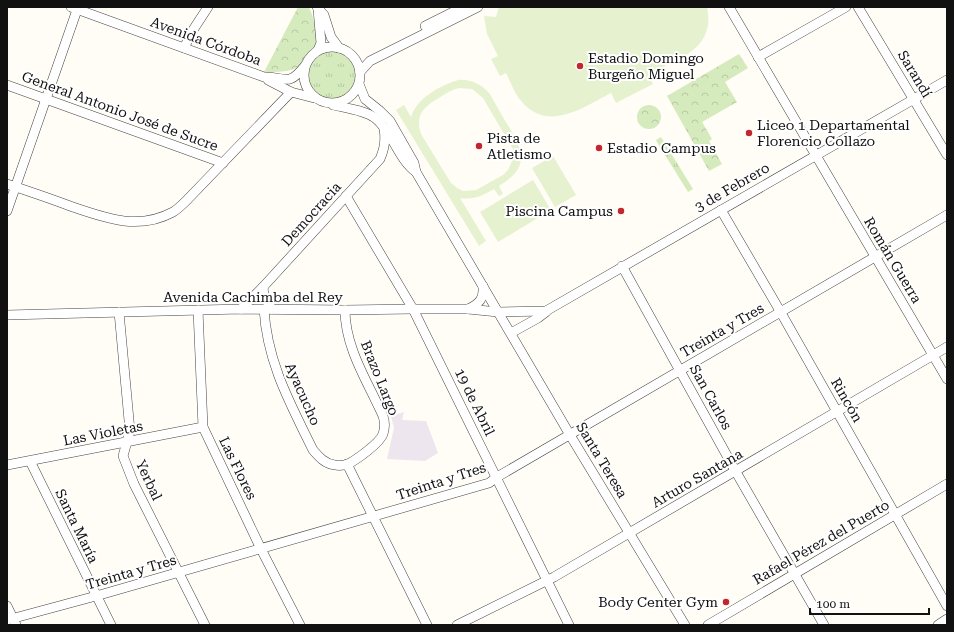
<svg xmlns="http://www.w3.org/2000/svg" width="954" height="632" font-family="'Roboto Serif',serif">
  <defs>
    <pattern id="grass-tufts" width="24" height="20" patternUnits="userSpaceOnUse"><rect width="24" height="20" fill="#d5ebbd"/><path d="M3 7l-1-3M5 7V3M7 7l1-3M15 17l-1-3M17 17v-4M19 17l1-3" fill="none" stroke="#b6c8a1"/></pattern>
    <pattern id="park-crowns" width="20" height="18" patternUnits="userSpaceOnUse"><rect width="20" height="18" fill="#d5ebbd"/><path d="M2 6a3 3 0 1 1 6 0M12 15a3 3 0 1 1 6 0" fill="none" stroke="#b6c8a1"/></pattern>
  </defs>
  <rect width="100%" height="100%" fill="#fffdf5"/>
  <polygon fill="#eee6ef" points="404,412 402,420 426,421 438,453 425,461 387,459 394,428 391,416"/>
  <g fill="url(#grass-tufts)">
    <circle cx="332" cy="75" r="28"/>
    <polygon points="661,137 693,189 688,192 657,142 656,140"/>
  </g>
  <g fill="url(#park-crowns)">
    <path d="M298 7H309C312 15 320 35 318 43 316 48 313 50 310 53 307 55 305 60 303 63 293 73 277 72 264 72Z"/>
    <polygon points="739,54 748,68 725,82 737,102 702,122 712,139 709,141 722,164 709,171 667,96"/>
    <circle cx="649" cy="117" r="12"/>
  </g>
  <g fill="#e6f2cf" fill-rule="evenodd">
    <path d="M499 7H707C716 49 679 59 648 74L653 84 616 103 611 93C584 107 549 132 523 103 515 95 511 83 506 73L500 76 491 59 498 56 487 34 484 16 496 17Z"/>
    <path d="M458 80C471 79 481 84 490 94 496 105 502 116 509 127 525 154 528 168 499 186L503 194 499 196 494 189C482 196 474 200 460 198L486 241 479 246 396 110 404 105 411 117C417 98 439 86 458 80ZM459 88 472 89 483 98 510 144 513 149V159L508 170 503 175 476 190 463 191 457 188 451 183 421 134C415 115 423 107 439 98 445 94 451 90 459 88Z"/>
    <polygon points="553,156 576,195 555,207 532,168"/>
    <polygon points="533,180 551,210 498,242 480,212"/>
  </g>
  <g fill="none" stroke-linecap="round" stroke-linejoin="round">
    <g stroke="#444" stroke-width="10">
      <g id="minor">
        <path d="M71 7 264 77C285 76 287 88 304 67"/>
        <polyline points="317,7 324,15 331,37 339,48"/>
        <polyline points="729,7 947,379"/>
        <polyline points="858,7 947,155"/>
        <polyline points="318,9 321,43 318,50"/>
        <polyline points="425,26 463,7"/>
        <circle cx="332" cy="75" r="28"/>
        <polyline points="184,48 193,30 208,7"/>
        <polyline points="758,57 846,7"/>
        <polyline points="360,72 370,61 478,7"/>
        <polyline points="268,80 291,92 314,98"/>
        <polyline points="359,84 365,99 380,111 390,121 414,163 416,172 570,435 685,625"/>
        <polyline points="7,85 223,163"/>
        <path d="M333 105C346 108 364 110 375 118 392 131 398 159 416 172"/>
        <path d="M7 184C28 191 49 198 70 206 105 218 138 231 173 212 178 209 183 204 187 200L291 92"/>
        <polyline points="346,196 413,309 569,625"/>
        <polyline points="721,210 780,311 947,606"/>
        <polyline points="7,211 78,7"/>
        <polyline points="622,266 736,472 824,625"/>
        <polyline points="263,287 264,296 272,309"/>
        <path d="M241 309 263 287 380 159C385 148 386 140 384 129"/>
        <path d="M264 309C267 362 290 403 313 450 319 457 325 464 335 465 339 466 345 465 348 464 356 460 380 443 383 434 385 428 385 422 383 416 368 382 345 348 345 310"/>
        <path d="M468 309C479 304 484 299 483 286"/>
        <polyline points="198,310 203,427 261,549 300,625"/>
        <polyline points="119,312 130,431 123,456 134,484 205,625"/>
        <polyline points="7,315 241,309 345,310 413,309 468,309 498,312 546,311 947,80"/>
        <polyline points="511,333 538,318 546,312"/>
        <polyline points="30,461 111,625"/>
        <polyline points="347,464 427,625"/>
        <polyline points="7,465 203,427"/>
        <polyline points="7,606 16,625"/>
        <polyline points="7,620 96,596 489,483 497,477 947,215"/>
        <polyline points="457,625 554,577 947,347"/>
        <polyline points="708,625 947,484"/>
        <polyline points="938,625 947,619"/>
      </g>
    </g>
    <use href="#minor" stroke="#fff" stroke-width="9"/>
  </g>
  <g fill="#c4262e" stroke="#fff" stroke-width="1.5">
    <circle cx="580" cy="66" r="4"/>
    <circle cx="749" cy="133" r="4"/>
    <circle cx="479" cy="146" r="4"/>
    <circle cx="599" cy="148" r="4"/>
    <circle cx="621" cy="211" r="4"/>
    <circle cx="726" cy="602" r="4"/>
  </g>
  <g text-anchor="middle" stroke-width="4" stroke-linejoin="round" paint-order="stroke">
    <g font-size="14" fill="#111" stroke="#fff">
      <text transform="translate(206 41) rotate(20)" y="5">Avenida Córdoba</text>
      <text transform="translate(915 74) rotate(59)" y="5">Sarandí</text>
      <text transform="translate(120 111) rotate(20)" y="5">General Antonio José de Sucre</text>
      <text transform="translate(732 187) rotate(-30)" y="5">3 de Febrero</text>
      <text transform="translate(311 214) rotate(-48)" y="5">Democracia</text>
      <text transform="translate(893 260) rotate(59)" y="5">Román Guerra</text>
      <text x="253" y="302">Avenida Cachimba del Rey</text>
      <text transform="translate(722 330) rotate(-30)" y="5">Treinta y Tres</text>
      <text transform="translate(380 378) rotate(68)" y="5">Brazo Largo</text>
      <text transform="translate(303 394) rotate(66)" y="5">Ayacucho</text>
      <text transform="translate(711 397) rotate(61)" y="5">San Carlos</text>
      <text transform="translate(847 400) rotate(60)" y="5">Rincón</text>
      <text transform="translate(475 402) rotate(64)" y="5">19 de Abril</text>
      <text transform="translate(103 433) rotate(-11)" y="5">Las Violetas</text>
      <text transform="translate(602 460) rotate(59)" y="5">Santa Teresa</text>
      <text transform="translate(238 468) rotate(64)" y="5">Las Flores</text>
      <text transform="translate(697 478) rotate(-30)" y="5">Arturo Santana</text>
      <text transform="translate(149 480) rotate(65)" y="5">Yerbal</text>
      <text transform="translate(441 481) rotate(-18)" y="5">Treinta y Tres</text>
      <text transform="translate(77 526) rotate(64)" y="5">Santa María</text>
      <text transform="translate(821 542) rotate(-30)" y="5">Rafael Pérez del Puerto</text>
      <text transform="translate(131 572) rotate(-16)" y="5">Treinta y Tres</text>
    </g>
    <g font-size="14" fill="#111" stroke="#fff" text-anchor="start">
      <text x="588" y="63">Estadio Domingo<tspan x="588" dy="16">Burgeño Miguel</tspan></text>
      <text x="757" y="130">Liceo 1 Departamental<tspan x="757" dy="16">Florencio Collazo</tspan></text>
      <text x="487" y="143">Pista de<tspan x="487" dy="16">Atletismo</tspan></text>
      <text x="607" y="153">Estadio Campus</text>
      <text x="613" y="216" text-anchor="end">Piscina Campus</text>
      <text x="718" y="607" text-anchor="end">Body Center Gym</text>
    </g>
  </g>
  <rect width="954" height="632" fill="none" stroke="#111111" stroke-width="16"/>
  <path d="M810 608v6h119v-6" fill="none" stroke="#111111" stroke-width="2"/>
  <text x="816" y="608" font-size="12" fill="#111111" stroke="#ffffff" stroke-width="3" paint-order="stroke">100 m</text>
</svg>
